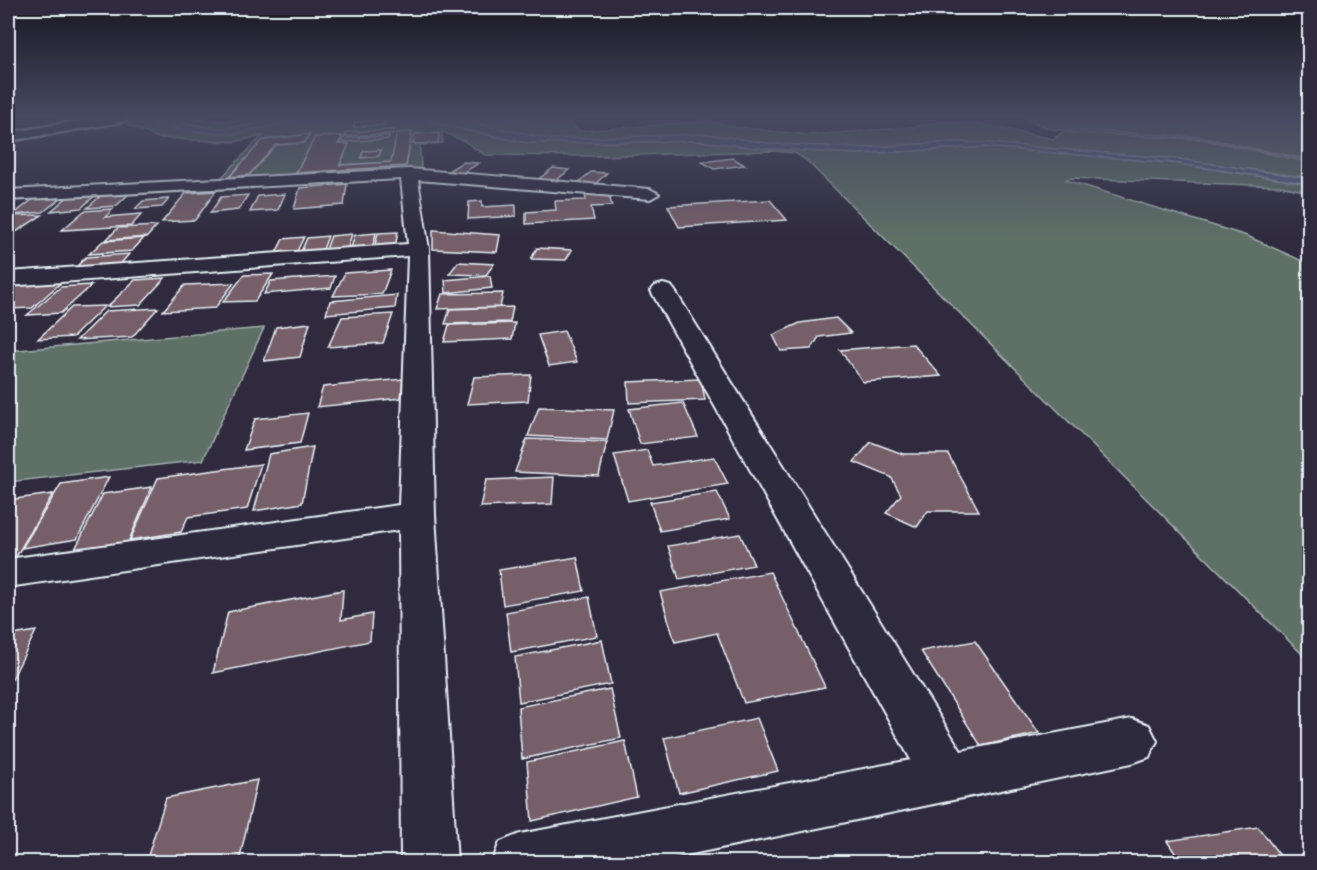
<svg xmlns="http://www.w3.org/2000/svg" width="1317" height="870" font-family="Caveat,sans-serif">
  <rect width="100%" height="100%" fill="#2f2a3d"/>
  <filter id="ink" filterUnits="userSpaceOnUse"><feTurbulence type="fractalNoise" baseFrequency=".0167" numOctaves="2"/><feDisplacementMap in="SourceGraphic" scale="12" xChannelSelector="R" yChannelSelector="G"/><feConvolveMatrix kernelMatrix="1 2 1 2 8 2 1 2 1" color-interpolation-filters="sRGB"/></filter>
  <g filter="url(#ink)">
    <g fill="#5e6f66" stroke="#a3b0af" stroke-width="1.5">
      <polygon points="136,118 143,118 155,124 236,134 306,118 427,118 437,124 527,143 701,141 756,148 857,154 986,147 1174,163 1309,184 1309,192 1280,186 1070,178 1066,180 1247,236 1309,264 1309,661 806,160 795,153 773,151 601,156 485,155 464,141 440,131 442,133 443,143 420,145 421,168 220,179 262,136 234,142 158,138 126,124"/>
      <polygon points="157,118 242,121 283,118 238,128 215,128"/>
      <polygon points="449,118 570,119 571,124 580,131 708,121 735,127 810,135 914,127 945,121 980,124 1053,139 1063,132 1201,139 1309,162 1309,178 1178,159 986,143 956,142 858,148 773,144 708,134 550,139"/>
      <polygon points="1026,118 1309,118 1309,160 1199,137 1050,129"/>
      <polygon points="264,328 203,460 8,482 8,351"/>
    </g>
    <g fill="#576380" stroke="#919cb0" stroke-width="1.5">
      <path d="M143 118C169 118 192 128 217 128 247 128 275 118 306 118L236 134 183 131Z"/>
      <polygon points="427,118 449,118 550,139 708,134 773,144 858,148 956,142 986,143 1178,159 1309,178 1309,184 1174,163 986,147 857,154 756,148 701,141 527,143 437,124"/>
    </g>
    <g fill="#765e68" stroke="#e8f1f8" stroke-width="1.5">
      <polygon points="384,120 383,125 353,127 355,122"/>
      <polygon points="394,130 392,134 345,136 347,132"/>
      <polygon points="412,132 406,166 296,173 315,137 342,136 338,144 349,144 340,165 391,162 397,133"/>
      <polygon points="439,133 438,143 413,144 415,134"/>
      <polygon points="310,134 304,143 276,145 249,175 229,177 263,140"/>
      <polygon points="390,136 389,139 341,142 343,138"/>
      <polygon points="381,150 379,156 361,158 363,151"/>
      <polygon points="733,158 745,165 714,169 702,162"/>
      <polygon points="463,162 479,163 459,175 443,174"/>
      <polygon points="553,168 569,170 553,183 536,181"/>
      <polygon points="591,172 607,173 593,186 575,185"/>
      <polygon points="347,184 344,205 294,209 300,188"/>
      <polygon points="132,191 116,206 87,208 104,193"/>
      <polygon points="216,191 195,220 162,222 186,193"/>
      <polygon points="608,192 612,206 591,207 594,220 526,224 526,212 556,210 555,201 586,200 585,194"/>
      <polygon points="98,193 81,208 51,211 70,195"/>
      <polygon points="285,194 278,210 250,212 258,196"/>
      <polygon points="248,195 238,210 210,213 221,197"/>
      <polygon points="62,197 43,212 13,215 33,199"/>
      <polygon points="169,199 162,207 135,209 143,201"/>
      <polygon points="770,200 787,220 679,227 668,206"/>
      <polygon points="482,201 482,207 516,205 516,216 468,219 469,202"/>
      <polygon points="113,209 105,217 142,214 131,226 62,230 84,211"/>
      <polygon points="42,215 13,234 8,234 8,216"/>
      <polygon points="157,226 147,237 106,240 118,228"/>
      <polygon points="433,230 500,235 497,252 433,249"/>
      <polygon points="398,232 395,247 374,249 378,233"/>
      <polygon points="376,233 372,249 350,251 355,235"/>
      <polygon points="352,234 347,250 325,252 331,236"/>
      <polygon points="328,236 322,252 300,254 307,238"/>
      <polygon points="304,237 296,253 275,255 283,239"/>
      <polygon points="144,238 132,251 89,254 103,241"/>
      <polygon points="537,248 572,250 566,260 531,259"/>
      <polygon points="129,254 117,268 72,271 86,257"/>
      <polygon points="458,262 494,264 486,275 449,274"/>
      <polygon points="391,270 382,294 333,296 345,273"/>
      <polygon points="273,274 255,301 223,302 244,275"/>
      <polygon points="335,276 331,288 264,294 271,281"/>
      <polygon points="490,276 492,288 446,293 445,280"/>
      <polygon points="165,278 140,305 107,307 135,280"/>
      <polygon points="63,281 32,308 8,309 8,294 20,283"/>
      <polygon points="234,283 215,308 163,311 185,285"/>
      <polygon points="92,285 61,313 27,315 61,287"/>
      <polygon points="503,293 500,307 437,309 442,294"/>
      <polygon points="397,295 395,308 326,314 330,301"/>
      <polygon points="105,306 73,337 38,339 72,307"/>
      <polygon points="513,307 510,322 445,324 450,309"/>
      <polygon points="158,308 132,337 77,340 106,311"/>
      <polygon points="393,314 383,343 328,347 342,317"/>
      <polygon points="836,318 851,333 819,337 811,349 781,351 773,335 800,323"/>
      <polygon points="310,323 300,357 264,361 276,327"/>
      <polygon points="515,323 512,339 444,342 449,325"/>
      <polygon points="564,331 577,362 549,366 538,335"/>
      <polygon points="913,344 941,376 863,382 840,350"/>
      <polygon points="531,375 528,401 467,404 474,377"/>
      <polygon points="403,379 401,398 317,407 323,387"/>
      <polygon points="701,379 705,400 629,403 628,382"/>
      <polygon points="683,403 698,437 640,444 629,409"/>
      <polygon points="539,407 614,410 607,440 528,436"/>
      <polygon points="308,413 300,443 244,450 255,419"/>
      <polygon points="527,439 607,442 599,476 515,472"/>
      <polygon points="871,442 903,454 948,454 979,511 928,511 917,527 886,513 901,495 891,477 854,462"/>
      <polygon points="313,447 302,503 254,511 269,454"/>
      <polygon points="647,450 653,466 714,457 728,484 628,501 614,455"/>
      <polygon points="261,464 247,509 188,517 181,532 130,540 158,478"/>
      <polygon points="109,477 77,539 22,548 61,484"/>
      <polygon points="554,477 552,504 480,507 486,480"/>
      <polygon points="152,487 124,552 69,561 103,494"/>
      <polygon points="717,492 730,519 660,531 650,502"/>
      <polygon points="53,494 14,560 8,561 8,500"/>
      <polygon points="740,534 754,565 679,579 668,546"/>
      <polygon points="577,557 584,591 503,605 499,570"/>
      <polygon points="770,572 825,687 744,703 717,633 675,642 660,592"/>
      <polygon points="343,590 341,620 372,614 370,641 213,673 228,612"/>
      <polygon points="589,597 597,636 511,652 506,612"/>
      <polygon points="36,631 8,687 8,636"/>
      <polygon points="602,640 611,684 519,702 515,657"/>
      <polygon points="975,641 1039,733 981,746 921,651"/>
      <polygon points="610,689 621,738 522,759 518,707"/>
      <polygon points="757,718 778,771 679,793 664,738"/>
      <polygon points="625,741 637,797 532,821 527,762"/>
      <polygon points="257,780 239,862 146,862 166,798"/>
      <polygon points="1258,827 1285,862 1181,862 1167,841"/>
    </g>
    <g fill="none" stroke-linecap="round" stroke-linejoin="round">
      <g stroke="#e8f1f8" stroke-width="4">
        <g id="street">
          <polygon points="409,169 650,189 659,194 650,199 418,180 429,249 435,515 457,862 401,862 399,530 8,587 8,559 399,505 408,256 8,286 8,272 408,244 401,179 8,200 8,190"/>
          <polygon points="663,284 671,286 675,291 961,751 1132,719 1149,725 1157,741 1149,757 1132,763 653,862 492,862 500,842 520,834 911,760 651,291 655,286"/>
        </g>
      </g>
      <g stroke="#e8f1f8" stroke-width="5">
        <polygon id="highway" points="94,118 128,118 121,122 8,141 8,133"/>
      </g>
      <use href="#street" fill="#2f2a3d" fill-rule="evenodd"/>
      <use href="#highway" fill="#2f2a3d" fill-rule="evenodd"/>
    </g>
  </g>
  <linearGradient id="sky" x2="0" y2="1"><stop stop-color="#1a1722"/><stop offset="0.49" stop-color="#474a62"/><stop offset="1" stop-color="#474a62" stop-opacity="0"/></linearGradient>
  <rect width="1317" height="240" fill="url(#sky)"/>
  <rect width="1317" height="870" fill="none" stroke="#2f2a3d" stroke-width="30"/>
  <rect x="15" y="15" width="1287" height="840" fill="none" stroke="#e8f1f8" stroke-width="2" filter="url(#ink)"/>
</svg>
